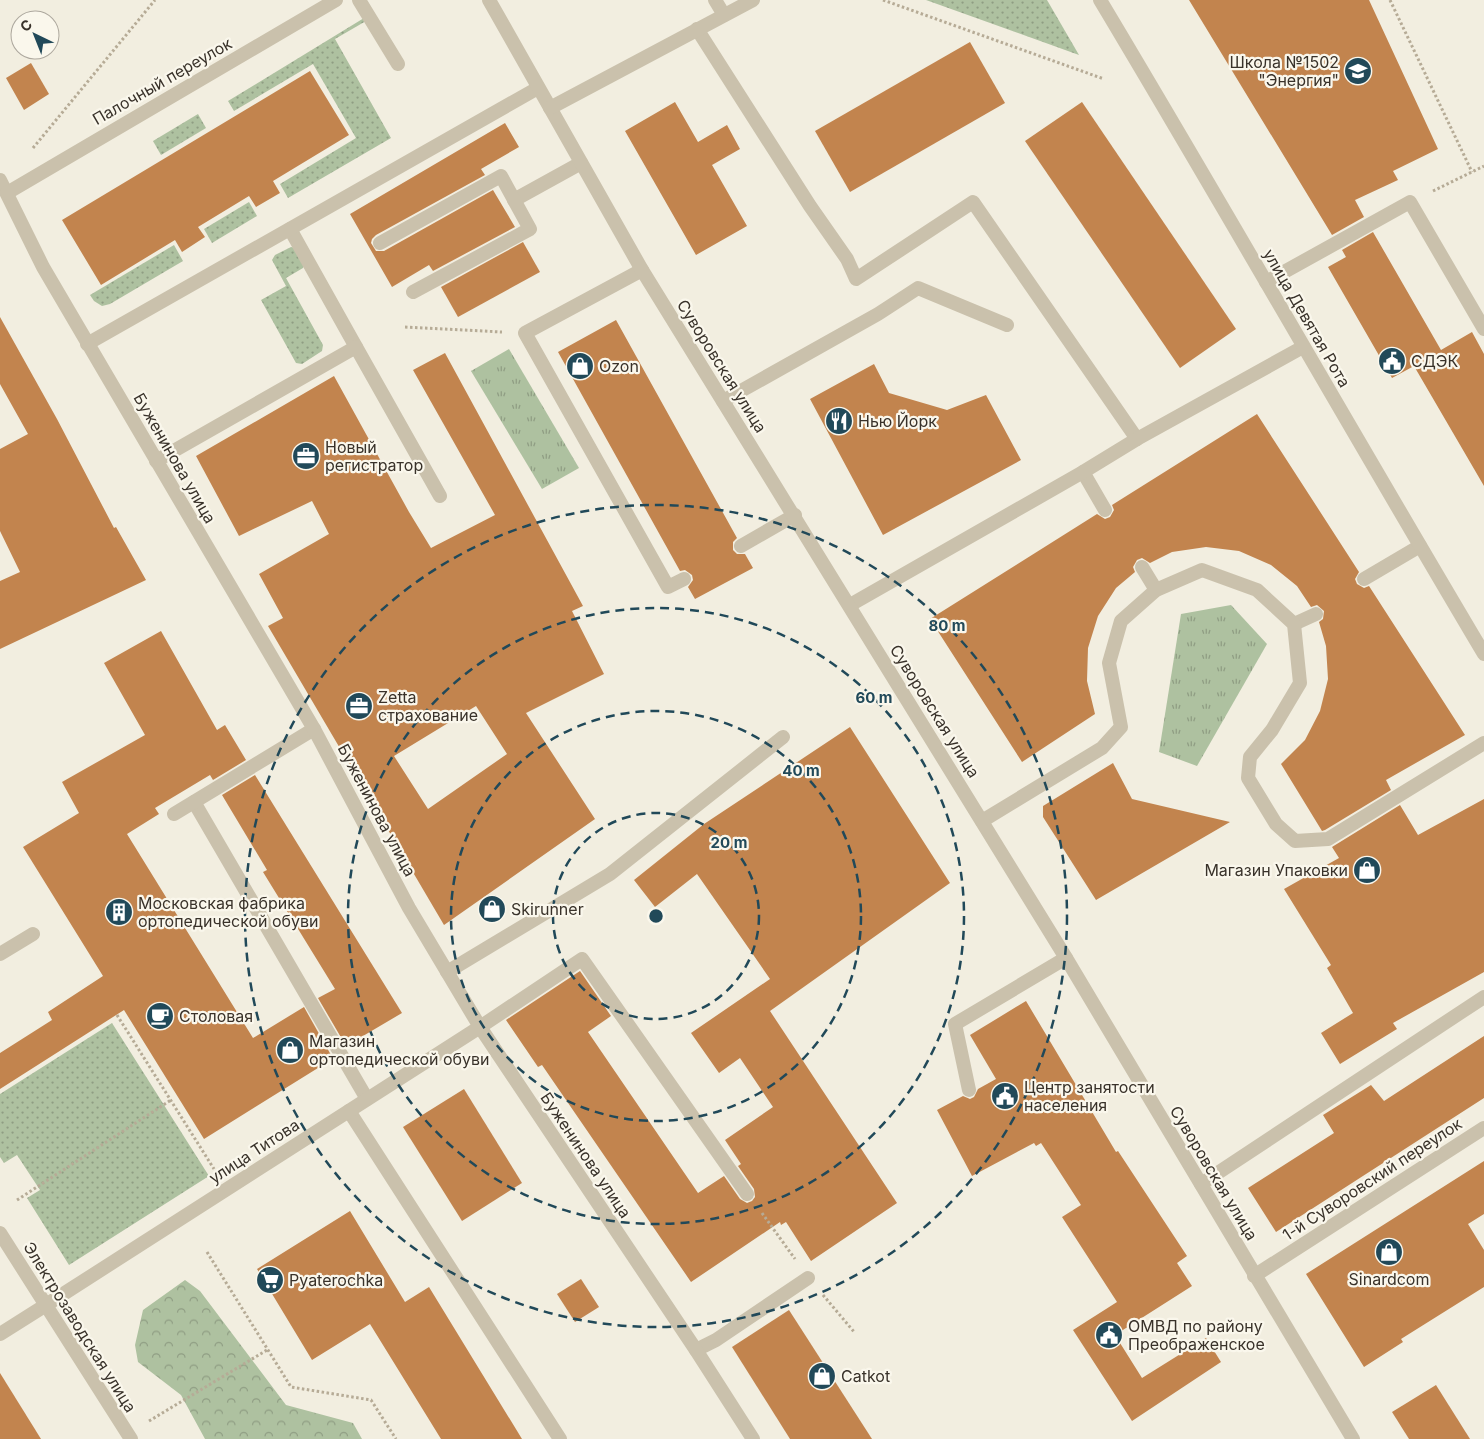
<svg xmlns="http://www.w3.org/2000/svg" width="1484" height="1439" font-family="Inter,sans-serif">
  <defs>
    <pattern id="grass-dots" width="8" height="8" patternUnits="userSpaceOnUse" patternTransform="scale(1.25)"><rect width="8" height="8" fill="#aec1a0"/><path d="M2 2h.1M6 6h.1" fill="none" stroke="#8f9d83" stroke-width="1.8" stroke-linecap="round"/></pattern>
    <pattern id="forest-crowns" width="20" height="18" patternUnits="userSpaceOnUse" patternTransform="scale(1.25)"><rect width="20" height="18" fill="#aec1a0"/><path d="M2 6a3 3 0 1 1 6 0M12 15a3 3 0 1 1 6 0" fill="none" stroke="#8f9d83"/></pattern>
    <pattern id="park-tufts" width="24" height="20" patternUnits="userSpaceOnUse" patternTransform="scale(1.25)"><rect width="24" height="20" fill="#aec1a0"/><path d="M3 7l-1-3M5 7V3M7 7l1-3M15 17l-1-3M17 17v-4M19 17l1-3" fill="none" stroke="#8f9d83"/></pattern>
  </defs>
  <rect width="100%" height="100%" fill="#f2eee0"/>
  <g fill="url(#grass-dots)">
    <polygon points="926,0 1047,0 1079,55"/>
    <polygon points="364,18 366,21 335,39 391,138 288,198 280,184 356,138 313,64 234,111 228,101"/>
    <polygon points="198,114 206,128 161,155 153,141"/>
    <polygon points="249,202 257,216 212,243 204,229"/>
    <polygon points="174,245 183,261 110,304 102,306 94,301 90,295"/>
    <polygon points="291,247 296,248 305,264 303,268 286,278 323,345 322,351 302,364 296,363 261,300 286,286 272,260 275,255"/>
    <polygon points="112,1023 209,1176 69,1265 27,1198 40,1190 17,1155 4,1163 0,1157 0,1094"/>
  </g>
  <polygon fill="url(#forest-crowns)" points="185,1280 200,1291 286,1405 353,1423 362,1439 205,1439 181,1395 138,1362 135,1345 143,1310"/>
  <g fill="url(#park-tufts)">
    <polygon points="509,349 579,468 542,489 471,371"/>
    <polygon points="1231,605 1267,644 1197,766 1159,752 1181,614"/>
  </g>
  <g fill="#c2844e" fill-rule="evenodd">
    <polygon points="1189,0 1369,0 1438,149 1393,171 1398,180 1355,200 1364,217 1332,235"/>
    <polygon points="970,42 1005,103 850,192 815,131"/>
    <polygon points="31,63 49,94 24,110 6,78"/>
    <polygon points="310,71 349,135 273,181 280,193 256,207 249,196 198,227 205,237 182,252 175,240 101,285 62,220"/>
    <polygon points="675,102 698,142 727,125 740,149 712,165 747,226 696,255 625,131"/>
    <polygon points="1082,102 1236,329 1180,368 1025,141"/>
    <polygon points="505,123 519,147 481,169 485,175 376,235 372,239 371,243 376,251 384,251 493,190 515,227 433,271 429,265 392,287 350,214"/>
    <polygon points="1373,232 1441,350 1472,332 1484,354 1484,486 1414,366 1392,378 1328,267 1346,257 1342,250"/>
    <polygon points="523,242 540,272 458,317 441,287"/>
    <polygon points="0,317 57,419 114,528 116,527 146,580 0,649 0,581 20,572 0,531 0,449 28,434 0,384"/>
    <polygon points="616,320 737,538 733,542 733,550 737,554 745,554 753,568 695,599 688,587 693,580 692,575 685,570 680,571 558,352"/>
    <path d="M445 353 583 606 572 611 604 674 526 713 595 819 444 925 268 626 283 618 259 574 329 534 312 501 239 536 196 456 334 376 409 512 431 548 495 515 413 370ZM476 706 507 754 428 809 394 756Z"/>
    <polygon points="874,364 889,393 947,410 986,395 1021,460 883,535 810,399"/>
    <polygon points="1257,414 1359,572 1355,579 1357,584 1364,588 1369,586 1465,735 1386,780 1391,790 1325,830 1322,831 1281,764 1305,740 1320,711 1328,679 1326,646 1319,622 1323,619 1324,611 1317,605 1311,607 1297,586 1271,565 1239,551 1206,547 1172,552 1150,563 1142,558 1137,560 1133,567 1135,572 1116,588 1098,616 1088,648 1087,681 1095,714 1022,762 930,619 1097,514 1105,519 1110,517 1114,510 1112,505"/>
    <polygon points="161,631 217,730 225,725 246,760 213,780 210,775 155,808 159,814 127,834 253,1038 304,1007 331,1055 324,1059 326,1063 204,1139 124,1010 0,1089 0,1053 52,1020 48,1012 103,976 23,847 79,813 62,782 145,735 104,663"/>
    <polygon points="850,727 950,883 770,1011 897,1203 811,1261 786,1222 781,1225 780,1222 691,1282 542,1065 538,1067 506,1020 580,971 611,1016 588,1032 698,1193 724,1176 740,1199 747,1203 752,1201 755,1197 754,1189 738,1166 741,1164 725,1140 773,1107 740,1058 719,1073 691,1033 770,979 697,874 655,907 634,880 704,824"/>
    <polygon points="1113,763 1132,799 1230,822 1096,900 1043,817 1043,806"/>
    <polygon points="255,775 402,1013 346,1046 318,998 335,989 263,872 267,870 222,795"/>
    <polygon points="1484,799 1484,972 1393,1023 1397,1029 1340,1064 1321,1033 1353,1013 1327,968 1331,965 1284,889 1339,858 1332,847 1400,805 1418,835"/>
    <polygon points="1026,1001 1116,1152 1118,1151 1187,1256 1177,1263 1192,1286 1115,1335 1142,1378 1206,1338 1221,1362 1132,1421 1073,1330 1117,1302 1062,1217 1081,1205 1041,1143 1036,1146 1034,1143 972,1176 937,1110 963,1096 970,1099 974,1097 978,1089 996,1079 970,1035"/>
    <polygon points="1484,1036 1484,1098 1276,1232 1248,1188 1334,1133 1323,1115 1371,1085 1384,1101"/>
    <polygon points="464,1089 522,1183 462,1221 403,1127"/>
    <polygon points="1484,1161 1484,1214 1468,1224 1484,1250 1484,1287 1401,1339 1403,1342 1364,1367 1306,1274"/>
    <polygon points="350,1211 405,1302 429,1287 522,1439 441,1439 370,1324 312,1360 257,1269"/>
    <polygon points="581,1279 599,1307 575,1322 557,1294"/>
    <polygon points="789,1310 872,1439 790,1439 732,1347"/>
    <polygon points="0,1373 41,1439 0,1439"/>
    <polygon points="1436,1385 1470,1439 1409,1439 1392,1412"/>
  </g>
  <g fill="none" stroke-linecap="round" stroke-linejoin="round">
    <g stroke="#b6ab96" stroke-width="3" stroke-dasharray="2.5 2.5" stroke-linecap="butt">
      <polyline points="883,0 1104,79"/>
      <polyline points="1390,0 1472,172"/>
      <polyline points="33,148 155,0"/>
      <polyline points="1433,191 1484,166"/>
      <polyline points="405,327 502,332"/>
      <polyline points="117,1015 214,1169"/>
      <polyline points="17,1200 171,1100"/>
      <polyline points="762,1213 795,1259"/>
      <polyline points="207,1252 291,1387 371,1400 396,1439"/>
      <polyline points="823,1295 855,1333"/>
      <polyline points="149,1421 267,1350"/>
    </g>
    <g stroke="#cac1ac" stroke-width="14">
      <polyline points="359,0 398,64"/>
      <polyline points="715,0 724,15"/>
      <polyline points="697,29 810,206 847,259 856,279 973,202 1137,439"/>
      <polyline points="514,200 581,163"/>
      <polyline points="290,229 356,347"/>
      <polyline points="380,243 501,176 530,229 413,292"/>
      <polyline points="642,270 525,333 668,587 684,579"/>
      <polyline points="1266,282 1410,202 1484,329"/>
      <polyline points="87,344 538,88"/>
      <polyline points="723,401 878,314 918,288 1007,325"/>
      <polyline points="156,461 356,347 440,496"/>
      <polyline points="1083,472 1105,510"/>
      <polyline points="741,546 795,515"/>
      <polyline points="1142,567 1156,590"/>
      <polyline points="1364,579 1420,546"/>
      <polyline points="850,605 1083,472 1137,439 1303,347"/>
      <polyline points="1294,624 1316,614"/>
      <polyline points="194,802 367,1099"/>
      <polyline points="174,814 314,729"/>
      <polyline points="982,821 1102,748 1121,727 1109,663 1121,621 1156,590 1202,570 1257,590 1294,624 1300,683 1272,730 1250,757 1248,778 1276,824 1295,841 1328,839 1484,743"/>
      <polyline points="0,954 33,934"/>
      <polyline points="447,972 610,874 783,737"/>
      <polyline points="480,1027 582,959 747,1194"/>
      <polyline points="969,1090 955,1024 1066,958"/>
      <polyline points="349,1111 560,1439"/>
      <polyline points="1201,1184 1484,997"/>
      <polyline points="0,1334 46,1305"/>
      <polyline points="696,1350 716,1340 808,1278"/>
    </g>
    <g stroke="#cac1ac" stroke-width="14">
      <polyline points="489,0 642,270 1066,958 1353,1439"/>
      <path d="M1100 0C1230 217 1355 437 1484 654"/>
      <polyline points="550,108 753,0"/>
      <polyline points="0,180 43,267 314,729 409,908 480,1027 696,1350 753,1439"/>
      <polyline points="7,193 336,0"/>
      <polyline points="1254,1276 1484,1128"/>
      <polyline points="46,1305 480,1027"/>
    </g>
    <polyline stroke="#cac1ac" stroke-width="14" points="0,1233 131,1439"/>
  </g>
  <g fill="none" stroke="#214959" stroke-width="2.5" stroke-dasharray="9 6">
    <circle cx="656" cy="916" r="103"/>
    <circle cx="656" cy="916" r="205"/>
    <circle cx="656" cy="916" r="308"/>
    <circle cx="656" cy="916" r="411"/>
  </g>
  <defs>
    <g id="school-disc" transform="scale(1.4375)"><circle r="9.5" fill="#214959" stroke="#faf7ec"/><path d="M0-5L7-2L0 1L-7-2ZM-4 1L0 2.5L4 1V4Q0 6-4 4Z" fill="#fff"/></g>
    <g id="civic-disc" transform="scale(1.4375)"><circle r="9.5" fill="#214959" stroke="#faf7ec"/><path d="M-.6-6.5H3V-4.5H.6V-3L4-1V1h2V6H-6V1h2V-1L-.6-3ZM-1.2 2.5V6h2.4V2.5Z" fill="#fff"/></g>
    <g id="shop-disc" transform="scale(1.4375)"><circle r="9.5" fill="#214959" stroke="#faf7ec"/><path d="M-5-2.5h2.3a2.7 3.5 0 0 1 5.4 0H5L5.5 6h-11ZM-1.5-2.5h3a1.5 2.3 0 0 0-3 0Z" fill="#fff"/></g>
    <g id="restaurant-disc" transform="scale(1.4375)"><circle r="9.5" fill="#214959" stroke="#faf7ec"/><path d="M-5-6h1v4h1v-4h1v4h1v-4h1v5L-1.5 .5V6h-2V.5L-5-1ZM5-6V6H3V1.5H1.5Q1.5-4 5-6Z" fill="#fff"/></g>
    <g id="office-disc" transform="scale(1.4375)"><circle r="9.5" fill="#214959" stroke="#faf7ec"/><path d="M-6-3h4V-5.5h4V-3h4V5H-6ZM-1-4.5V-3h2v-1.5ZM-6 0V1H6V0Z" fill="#fff"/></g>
    <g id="building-disc" transform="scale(1.4375)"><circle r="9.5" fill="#214959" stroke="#faf7ec"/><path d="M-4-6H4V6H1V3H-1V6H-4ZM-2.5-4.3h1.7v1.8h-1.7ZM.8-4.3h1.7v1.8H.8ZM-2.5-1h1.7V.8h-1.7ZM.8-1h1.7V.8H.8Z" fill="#fff"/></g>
    <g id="cafe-disc" transform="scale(1.4375)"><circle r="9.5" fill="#214959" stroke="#faf7ec"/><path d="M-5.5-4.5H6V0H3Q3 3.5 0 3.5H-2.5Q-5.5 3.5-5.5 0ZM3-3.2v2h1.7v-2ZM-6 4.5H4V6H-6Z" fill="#fff"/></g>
    <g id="supermarket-disc" transform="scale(1.4375)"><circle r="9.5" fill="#214959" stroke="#faf7ec"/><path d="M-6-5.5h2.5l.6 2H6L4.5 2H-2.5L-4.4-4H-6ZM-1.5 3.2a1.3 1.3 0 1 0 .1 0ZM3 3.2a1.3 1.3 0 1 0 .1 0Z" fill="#fff"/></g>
  </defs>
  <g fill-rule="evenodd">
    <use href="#school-disc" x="1358" y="71"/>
    <use href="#civic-disc" x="1392" y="361"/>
    <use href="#shop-disc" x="580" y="366"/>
    <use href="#restaurant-disc" x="839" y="421"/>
    <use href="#office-disc" x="306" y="456"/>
    <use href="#office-disc" x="359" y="706"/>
    <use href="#shop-disc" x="1367" y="870"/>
    <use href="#shop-disc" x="492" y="909"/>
    <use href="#building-disc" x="119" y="912"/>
    <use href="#cafe-disc" x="160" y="1016"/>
    <use href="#shop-disc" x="290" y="1050"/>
    <use href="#civic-disc" x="1005" y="1096"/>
    <use href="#shop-disc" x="1389" y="1252"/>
    <use href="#supermarket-disc" x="270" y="1280"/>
    <use href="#civic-disc" x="1109" y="1335"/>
    <use href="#shop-disc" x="822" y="1376"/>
  </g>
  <g text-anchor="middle" stroke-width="4.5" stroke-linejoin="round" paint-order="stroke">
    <g font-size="16" fill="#39322a" stroke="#faf7ec" text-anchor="start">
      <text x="1339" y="68" text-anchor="end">Школа №1502<tspan x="1339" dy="18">"Энергия"</tspan></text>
      <text x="1411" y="367">СДЭК</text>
      <text x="599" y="372">Ozon</text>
      <text x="858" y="427">Нью Йорк</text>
      <text x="325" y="453">Новый<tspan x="325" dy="18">регистратор</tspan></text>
      <text x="378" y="703">Zetta<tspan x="378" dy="18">страхование</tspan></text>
      <text x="1348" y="876" text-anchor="end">Магазин Упаковки</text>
      <text x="138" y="909">Московская фабрика<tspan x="138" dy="18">ортопедической обуви</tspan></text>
      <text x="511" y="915">Skirunner</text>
      <text x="179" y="1022">Столовая</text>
      <text x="309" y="1047">Магазин<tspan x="309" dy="18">ортопедической обуви</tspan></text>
      <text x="1024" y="1093">Центр занятости<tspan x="1024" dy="18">населения</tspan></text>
      <text x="1389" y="1285" text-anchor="middle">Sinardcom</text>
      <text x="289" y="1286">Pyaterochka</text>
      <text x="1128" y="1332">ОМВД по району<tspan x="1128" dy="18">Преображенское</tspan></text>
      <text x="841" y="1382">Catkot</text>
    </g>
    <g font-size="16" fill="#39322a" stroke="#faf7ec">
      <text transform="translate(162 81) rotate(-30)" y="6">Палочный переулок</text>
      <text transform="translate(1307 318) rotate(60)" y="6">улица Девятая Рота</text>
      <text transform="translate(722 366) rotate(58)" y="6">Суворовская улица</text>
      <text transform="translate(175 458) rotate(60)" y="6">Буженинова улица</text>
      <text transform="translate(935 711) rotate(58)" y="6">Суворовская улица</text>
      <text transform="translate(377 810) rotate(62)" y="6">Буженинова улица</text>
      <text transform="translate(254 1151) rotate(-33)" y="6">улица Титова</text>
      <text transform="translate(586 1155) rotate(56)" y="6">Буженинова улица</text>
      <text transform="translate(1214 1173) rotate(59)" y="6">Суворовская улица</text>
      <text transform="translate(1372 1179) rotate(-33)" y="6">1-й Суворовский переулок</text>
      <text transform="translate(80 1327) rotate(58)" y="6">Электрозаводская улица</text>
    </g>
  </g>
  <circle cx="656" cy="916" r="8" fill="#214959" stroke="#faf7ec" stroke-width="2.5"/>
  <g font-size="15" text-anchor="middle" font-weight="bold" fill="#214959" stroke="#faf7ec" stroke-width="4.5" stroke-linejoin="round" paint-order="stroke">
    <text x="947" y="631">80 m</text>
    <text x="874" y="703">60 m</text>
    <text x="801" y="776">40 m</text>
    <text x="729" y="848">20 m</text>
  </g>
  <g transform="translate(35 35) rotate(317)"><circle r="24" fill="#faf7ec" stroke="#ada89e"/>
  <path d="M0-4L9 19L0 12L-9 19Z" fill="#214959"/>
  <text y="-8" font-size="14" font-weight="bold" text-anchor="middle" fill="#39322a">С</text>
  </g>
</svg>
